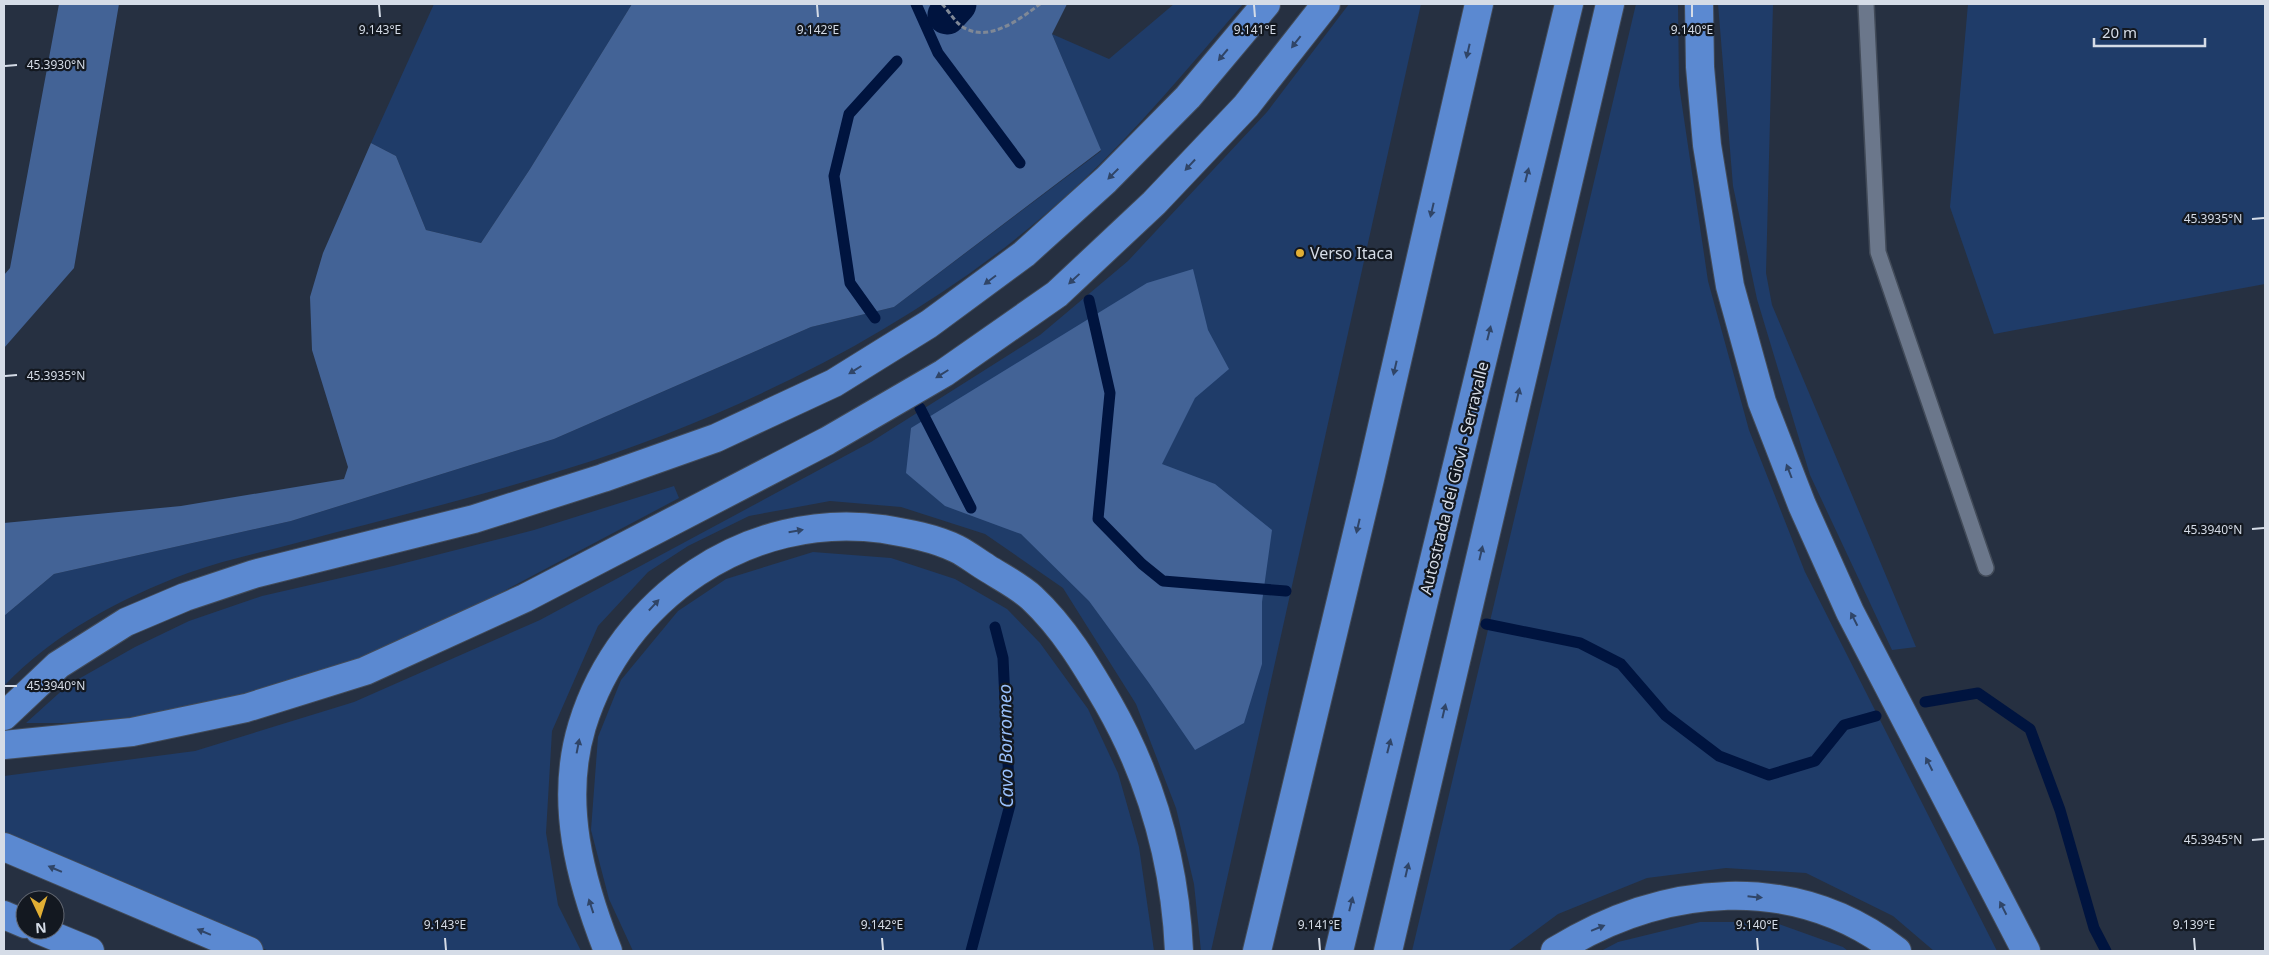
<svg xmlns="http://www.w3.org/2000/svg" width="2269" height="955" font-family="'Noto Sans',sans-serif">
  <rect width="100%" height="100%" fill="#263041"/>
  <g fill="#1f3c69">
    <polygon points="434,4 632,4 530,169 481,243 426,230 396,156 371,143"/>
    <path d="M1174 4H1243C1190 66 1137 130 1077 186 937 317 748 412 566 469 479 497 388 518 300 542 263 552 224 560 188 573 121 598 53 634 4 686V616L54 574 291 521 554 439 811 327 894 307 1101 151 1052 34 1109 59Z"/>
    <polygon points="1349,4 1421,4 1211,951 1201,951 1194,884 1176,808 1136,704 1063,588 985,534 901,507 830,501 749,516 688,546 648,572 598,626 552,731 546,833 558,905 581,951 269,951 4,838 4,776 195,751 354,702 540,620 871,442 1040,335 1128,261 1267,112"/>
    <polygon points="1636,4 1678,4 1679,85 1708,281 1749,430 1805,572 1997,951 1934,951 1893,916 1806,873 1726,868 1647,878 1558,914 1508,951 1412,951"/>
    <polygon points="1718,4 1773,4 1766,273 1772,305 1916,647 1892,650 1810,475 1757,299 1733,186"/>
    <polygon points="1968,4 2265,4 2265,284 1994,334 1950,207"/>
    <polygon points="674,486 679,498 487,600 394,645 289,685 195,712 65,723 26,723 68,685 135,647 189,621 262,596 393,566 534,530"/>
    <polygon points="813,552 891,558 955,579 1007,609 1040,643 1088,709 1118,773 1139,847 1154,951 633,951 609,899 591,830 598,737 621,680 678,611 726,579"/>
    <polygon points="1700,922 1773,922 1843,947 1848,951 1601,951 1618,942"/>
  </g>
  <g fill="#436396">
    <polygon points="59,4 119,4 74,268 4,348 4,275 10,268"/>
    <polygon points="632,4 1067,4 1052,34 1101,150 894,307 811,327 554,439 291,521 54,574 4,616 4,523 181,506 344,479 348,467 312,350 310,297 323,253 371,143 396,156 426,230 481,243 530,169"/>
    <polygon points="1193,269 1208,330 1229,369 1195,398 1162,464 1215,484 1272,530 1262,602 1262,664 1244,723 1195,750 1149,683 1089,601 1021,534 945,506 906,473 911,428 1147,283"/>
  </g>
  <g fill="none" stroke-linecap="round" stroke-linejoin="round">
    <g stroke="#00143f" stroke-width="11">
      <polyline points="916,4 938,53 1020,163"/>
      <polyline points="1089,300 1110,393 1098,519 1142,564 1163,581 1286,591"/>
      <polyline points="875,318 850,283 834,176 849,114 897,61"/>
      <polyline points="920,408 971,508"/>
      <polyline points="1486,624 1580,643 1621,664 1665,715 1719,756 1769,775 1815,761 1844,725 1876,716"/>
      <polyline points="1925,702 1978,693 2030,729 2060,810 2094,928 2106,951"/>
      <polyline points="971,951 1010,805 1003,658 995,627"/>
    </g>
    <polyline stroke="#00143f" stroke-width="39" points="947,15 957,4"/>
    <g stroke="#424b59" stroke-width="18">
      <polyline id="lane" points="1866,4 1878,252 1986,568"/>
    </g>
    <g stroke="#424b59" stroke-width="30">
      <g id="highway">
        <polyline points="1699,4 1700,67 1707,145 1730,286 1762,402 1802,505 1850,612 2026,951"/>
        <polyline points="4,716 58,665 126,622 185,597 254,574 474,519 603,478 716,438 834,383 929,324 1024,254 1106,180 1188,97 1266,4"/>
        <polyline points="4,745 132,732 246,708 365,671 525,598 827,441 944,373 1057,294 1154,203 1246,106 1326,4"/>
        <polyline points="4,847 249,951"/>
        <polyline points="4,915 25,924"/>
        <polyline points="39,930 90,951"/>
        <path d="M608 951C580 880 559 802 582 726 621 598 749 510 883 529 907 533 935 538 957 549 967 554 977 562 987 568 1001 577 1019 586 1032 598 1064 628 1086 665 1108 703 1152 780 1175 862 1179 951"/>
        <polyline points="1257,951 1370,479 1479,4"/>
        <polyline points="1339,951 1569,4"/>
        <polyline points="1388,951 1610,4"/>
        <path d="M1555 951C1663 884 1793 871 1897 951"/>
      </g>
    </g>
    <path stroke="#7f8896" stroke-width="3" stroke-dasharray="5 2.5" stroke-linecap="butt" d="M942 4C948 10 953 19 960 25 986 45 1019 20 1040 4"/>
    <use href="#lane" stroke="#6b778b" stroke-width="15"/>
    <use href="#highway" stroke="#5b89d1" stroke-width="28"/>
  </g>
  <defs><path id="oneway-solid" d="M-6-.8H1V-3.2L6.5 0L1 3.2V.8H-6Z" transform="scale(1.25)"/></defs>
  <g fill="#304567">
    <use href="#oneway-solid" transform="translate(1296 42) rotate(128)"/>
    <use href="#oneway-solid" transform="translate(1468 51) rotate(103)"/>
    <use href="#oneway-solid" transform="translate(1223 55) rotate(130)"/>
    <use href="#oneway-solid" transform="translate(1190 165) rotate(133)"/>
    <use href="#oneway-solid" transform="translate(1113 174) rotate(135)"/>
    <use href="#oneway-solid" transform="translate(1527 175) rotate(-76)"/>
    <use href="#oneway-solid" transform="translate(1432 210) rotate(103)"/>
    <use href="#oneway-solid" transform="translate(1074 279) rotate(137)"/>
    <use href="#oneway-solid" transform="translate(990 280) rotate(143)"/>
    <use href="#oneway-solid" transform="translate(1489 333) rotate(-76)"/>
    <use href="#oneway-solid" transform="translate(1395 368) rotate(103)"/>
    <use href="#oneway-solid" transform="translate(855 370) rotate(148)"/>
    <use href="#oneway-solid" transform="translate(942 374) rotate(148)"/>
    <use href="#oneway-solid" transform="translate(1518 395) rotate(-77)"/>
    <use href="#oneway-solid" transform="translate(1789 471) rotate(-111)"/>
    <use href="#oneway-solid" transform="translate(1358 526) rotate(103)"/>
    <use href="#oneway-solid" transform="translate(796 531) rotate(-10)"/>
    <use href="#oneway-solid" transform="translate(1481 553) rotate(-77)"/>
    <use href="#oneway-solid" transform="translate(654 605) rotate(-47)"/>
    <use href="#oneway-solid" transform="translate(1854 619) rotate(-117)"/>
    <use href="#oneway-solid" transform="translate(1444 711) rotate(-77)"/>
    <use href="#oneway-solid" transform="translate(578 746) rotate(-79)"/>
    <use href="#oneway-solid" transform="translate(1389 746) rotate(-76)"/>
    <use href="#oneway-solid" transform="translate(1929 764) rotate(-117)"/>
    <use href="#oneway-solid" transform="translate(55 869) rotate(-157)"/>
    <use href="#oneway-solid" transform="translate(1407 870) rotate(-77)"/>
    <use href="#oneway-solid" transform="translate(1755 897) rotate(6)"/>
    <use href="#oneway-solid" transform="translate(1351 904) rotate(-76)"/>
    <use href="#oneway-solid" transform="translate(591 906) rotate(-108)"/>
    <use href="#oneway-solid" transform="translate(2003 908) rotate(-117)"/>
    <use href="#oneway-solid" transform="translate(1598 928) rotate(-22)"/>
    <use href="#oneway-solid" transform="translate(204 932) rotate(-157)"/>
  </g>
  <path fill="none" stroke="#d5dce7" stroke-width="2" d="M379 5 380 17M817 5 818 17M1254 5 1255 17M1692 5V17M5 66 17 65M2252 219 2264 218M5 376 17 375M2252 529 2264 528M5 686H17M2252 840 2264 839M445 938 446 950M882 938 883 950M1319 938 1320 950M1757 938 1758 950M2194 938 2195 950"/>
  <circle fill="#e2af34" stroke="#131820" stroke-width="2" cx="1300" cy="253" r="5"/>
  <g text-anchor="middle" stroke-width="4.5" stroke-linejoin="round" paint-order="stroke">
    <g font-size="16" fill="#d5dce7" stroke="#131820" text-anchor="start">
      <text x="1310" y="259">Verso Itaca</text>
    </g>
    <g font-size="16" fill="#d5dce7" stroke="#131820">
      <text transform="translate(1454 478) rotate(-76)" y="6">Autostrada dei Giovi - Serravalle</text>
    </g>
    <g font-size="18" font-style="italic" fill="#9ac1fd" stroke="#131820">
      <text transform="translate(1006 746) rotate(-91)" y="6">Cavo Borromeo</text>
    </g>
  </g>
  <g font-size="12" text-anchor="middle" fill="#d5dce7" stroke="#131820" stroke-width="4.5" stroke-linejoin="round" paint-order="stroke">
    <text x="380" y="34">9.143°E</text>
    <text x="818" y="34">9.142°E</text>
    <text x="1255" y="34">9.141°E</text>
    <text x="1692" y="34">9.140°E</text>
    <text x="56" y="69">45.3930°N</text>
    <text x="2213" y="223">45.3935°N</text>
    <text x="56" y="380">45.3935°N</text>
    <text x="2213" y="534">45.3940°N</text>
    <text x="56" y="690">45.3940°N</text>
    <text x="2213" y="844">45.3945°N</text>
    <text x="445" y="929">9.143°E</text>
    <text x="882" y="929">9.142°E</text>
    <text x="1319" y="929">9.141°E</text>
    <text x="1757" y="929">9.140°E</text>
    <text x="2194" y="929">9.139°E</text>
  </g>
  <rect width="2269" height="955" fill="none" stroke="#d5dce7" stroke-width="10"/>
  <g transform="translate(40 915) rotate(176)"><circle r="24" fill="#131820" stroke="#616670"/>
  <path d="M0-4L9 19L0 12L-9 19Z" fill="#e2af34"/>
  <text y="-8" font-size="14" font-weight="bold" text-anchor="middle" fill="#d5dce7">N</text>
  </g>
  <path d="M2094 38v8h111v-8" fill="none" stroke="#d5dce7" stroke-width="2.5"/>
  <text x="2102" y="38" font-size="15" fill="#d5dce7" stroke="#131820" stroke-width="4" paint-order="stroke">20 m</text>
</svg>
